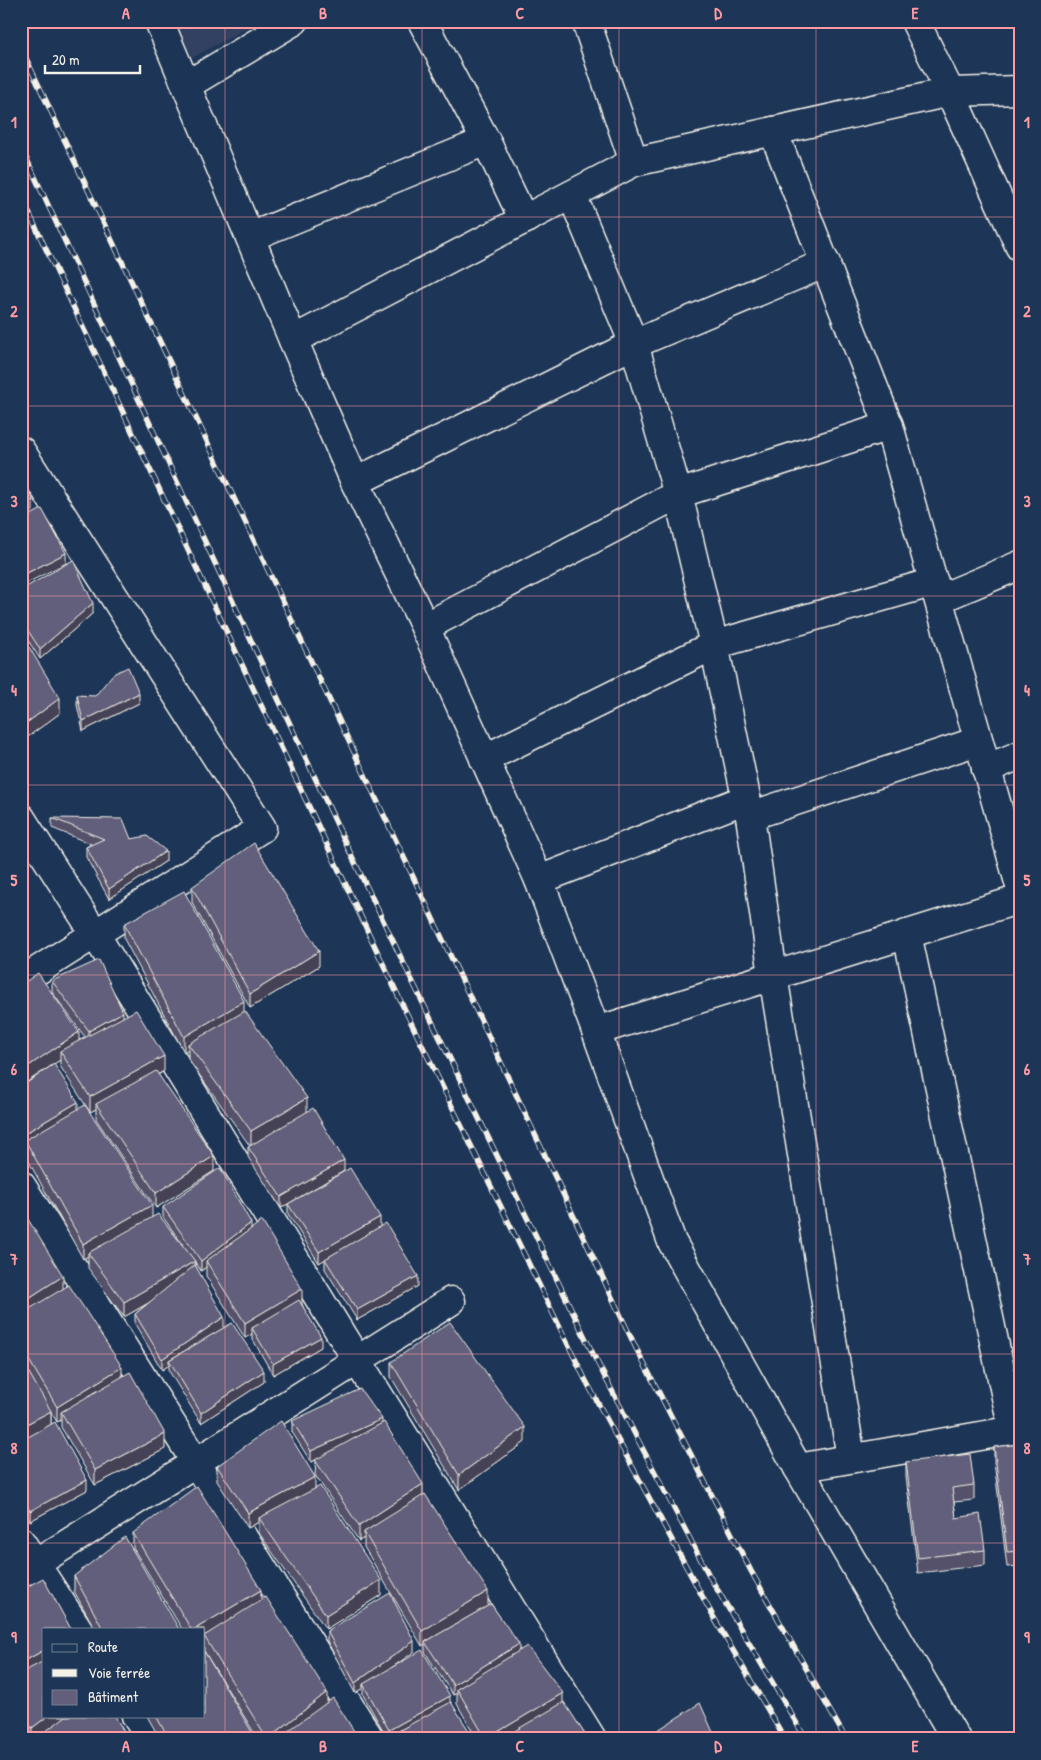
<svg xmlns="http://www.w3.org/2000/svg" width="1041" height="1760" font-family="'Patrick Hand',sans-serif">
  <rect width="100%" height="100%" fill="#1d3557"/>
  <filter id="ink" filterUnits="userSpaceOnUse"><feTurbulence type="fractalNoise" baseFrequency=".02" numOctaves="2"/><feDisplacementMap in="SourceGraphic" scale="10" xChannelSelector="R" yChannelSelector="G"/><feConvolveMatrix kernelMatrix="1 2 1 2 8 2 1 2 1" color-interpolation-filters="sRGB"/></filter>
  <g filter="url(#ink)">
    <polygon fill="#324162" points="174,21 260,21 192,58"/>
    <g fill="none" stroke-linecap="round" stroke-linejoin="round">
      <g stroke="#f4f1e8" stroke-width="31">
        <g id="minor">
          <polyline points="159,21 293,340 355,482 425,627 539,880 596,1031 672,1242 798,1468 956,1739"/>
          <polyline points="422,21 486,141 524,220"/>
          <polyline points="586,21 634,162"/>
          <polyline points="915,21 950,92 1020,247"/>
          <polyline points="187,85 294,21"/>
          <polyline points="773,131 889,426 1020,886"/>
          <polyline points="572,195 634,344 678,494 714,645 750,816 773,975 851,1458"/>
          <polyline points="250,237 486,141"/>
          <polyline points="293,340 634,162 950,92 1020,90"/>
          <polyline points="21,451 262,828 21,981"/>
          <polyline points="355,482 634,344 826,263"/>
          <polyline points="939,599 1020,565"/>
          <polyline points="425,627 678,494 889,426"/>
          <polyline points="484,759 714,645 934,582"/>
          <polyline points="986,769 1020,755"/>
          <polyline points="750,816 978,741"/>
          <polyline points="21,818 95,934 357,1360 592,1739"/>
          <polyline points="539,880 746,799"/>
          <polyline points="907,934 1013,1430"/>
          <polyline points="596,1031 1020,899"/>
          <polyline points="21,1185 370,1739"/>
          <polyline points="798,1468 1020,1429"/>
          <polyline points="21,1542 78,1629"/>
          <polyline points="21,1573 451,1301"/>
          <polyline points="136,1716 151,1739"/>
        </g>
      </g>
      <use href="#minor" stroke="#1d3557" stroke-width="28"/>
      <g stroke="#f4f1e8" stroke-width="5.5">
        <g id="rail">
          <polyline points="21,48 636,1348 751,1571 846,1739"/>
          <polyline points="21,147 345,842 596,1360 711,1579 806,1739"/>
          <polyline points="21,196 403,1006 585,1379 714,1618 785,1739"/>
        </g>
      </g>
      <use href="#rail" stroke="#1d3557" stroke-width="4" stroke-dasharray="11" stroke-linecap="butt"/>
    </g>
    <g fill="#54516a" stroke="#f4f1e8">
      <polygon points="21,590 93,613 40,659 22,631 26,648 60,713 21,742"/>
      <polygon points="77,695 139,703 83,731 77,705"/>
      <polygon points="52,818 131,839 166,861 109,899 86,857 86,847 91,844 52,828"/>
      <polygon points="192,887 319,966 250,1008 192,902"/>
      <polygon points="124,924 307,1111 344,1171 281,1208 248,1157 248,1147 250,1146 188,1059 188,1049 184,1052 124,939"/>
      <polygon points="52,981 123,1017 164,1071 158,1075 214,1171 156,1208 96,1119 96,1109 90,1112 60,1066 60,1060 21,1086 21,985 79,1040 85,1037 52,992"/>
      <polygon points="21,1087 78,1110 152,1218 183,1245 163,1217 163,1207 251,1229 302,1304 321,1347 273,1375 252,1338 252,1334 245,1338 206,1276 206,1267 201,1271 195,1262 195,1265 224,1327 264,1382 201,1423 169,1371 169,1365 162,1370 135,1324 135,1314 147,1304 124,1317 88,1268 88,1256 83,1259 25,1155 25,1143 22,1145 21,1143"/>
      <polygon points="288,1204 380,1226 418,1286 357,1320 325,1269 325,1259 319,1263 288,1214"/>
      <polygon points="21,1208 63,1289 122,1377 165,1449 95,1485 61,1427 61,1420 57,1422 51,1412 51,1425 87,1490 30,1521 21,1507"/>
      <polygon points="391,1362 525,1442 459,1490 391,1377"/>
      <polygon points="292,1421 382,1423 423,1496 488,1605 519,1650 563,1702 588,1739 477,1739 457,1704 457,1693 453,1695 425,1652 425,1644 422,1646 364,1547 364,1538 359,1541 315,1475 316,1460 311,1462 292,1432"/>
      <polygon points="1020,1444 1020,1566 1007,1567 994,1462 994,1447"/>
      <polygon points="906,1462 974,1485 974,1500 954,1502 956,1518 985,1550 985,1565 918,1573 906,1477"/>
      <polygon points="217,1466 315,1488 381,1595 326,1629 259,1533 259,1522 248,1528 217,1481"/>
      <polygon points="133,1533 261,1601 327,1702 359,1739 258,1739 204,1651 204,1629 182,1629 133,1548"/>
      <polygon points="74,1576 179,1629 95,1629 74,1591"/>
      <polygon points="21,1590 44,1629 128,1739 42,1739 42,1735 38,1739 29,1739 21,1728"/>
      <polygon points="327,1631 414,1652 391,1668 450,1703 474,1739 400,1739 400,1735 393,1739 388,1739 363,1695 363,1688 355,1693 327,1641"/>
      <polygon points="147,1716 204,1716 256,1739 160,1739"/>
    </g>
    <g fill="#454256" stroke="#f4f1e8">
      <polygon points="33,500 33,511 21,517 21,507"/>
      <polygon points="66,553 66,563 21,586 21,576"/>
      <polygon points="93,603 93,613 40,659 40,649"/>
      <polygon points="26,641 26,652 21,655 21,644"/>
      <polygon points="139,693 139,703 83,731 83,721"/>
      <polygon points="60,698 60,713 21,742 21,727"/>
      <polygon points="166,851 166,861 109,899 109,889"/>
      <polygon points="26,861 26,871 21,874 21,864"/>
      <polygon points="319,951 319,966 250,1008 250,994"/>
      <polygon points="244,1001 244,1016 188,1044 188,1049 184,1052 184,1037"/>
      <polygon points="123,1012 123,1022 89,1041 89,1031"/>
      <polygon points="79,1032 79,1046 60,1051 60,1060 21,1086 21,1071"/>
      <polygon points="164,1056 164,1071 99,1107 96,1104 96,1109 90,1112 90,1097"/>
      <polygon points="307,1098 307,1113 251,1146 251,1131"/>
      <polygon points="78,1102 78,1112 25,1140 25,1143 22,1145 22,1135"/>
      <polygon points="214,1156 214,1171 156,1208 156,1193"/>
      <polygon points="344,1160 344,1171 281,1208 281,1197"/>
      <polygon points="152,1205 152,1220 88,1253 88,1256 83,1259 83,1244"/>
      <polygon points="380,1217 380,1227 319,1263 319,1252"/>
      <polygon points="251,1223 251,1233 206,1261 206,1267 201,1271 201,1261"/>
      <polygon points="195,1261 195,1276 124,1317 124,1302"/>
      <polygon points="63,1276 63,1291 21,1318 21,1303"/>
      <polygon points="418,1276 418,1286 357,1320 357,1310"/>
      <polygon points="302,1289 302,1304 252,1328 252,1334 245,1338 245,1323"/>
      <polygon points="224,1317 224,1328 169,1360 169,1365 162,1370 162,1359"/>
      <polygon points="321,1337 321,1347 273,1375 273,1364"/>
      <polygon points="122,1367 122,1381 61,1412 61,1420 57,1422 57,1407"/>
      <polygon points="264,1371 264,1382 201,1423 201,1413"/>
      <polygon points="51,1411 51,1425 21,1442 21,1427"/>
      <polygon points="382,1419 382,1430 311,1462 311,1451"/>
      <polygon points="525,1427 525,1442 459,1490 459,1475"/>
      <polygon points="165,1434 165,1449 95,1485 95,1470"/>
      <polygon points="315,1477 315,1492 259,1518 259,1522 248,1528 248,1513"/>
      <polygon points="87,1480 87,1490 30,1521 30,1511"/>
      <polygon points="423,1484 423,1499 364,1532 364,1538 359,1541 359,1526"/>
      <polygon points="381,1580 381,1595 326,1629 326,1615"/>
      <polygon points="261,1590 261,1605 204,1636 204,1638 204,1629 195,1629"/>
      <polygon points="488,1591 488,1606 425,1642 425,1644 422,1646 422,1631"/>
      <polygon points="414,1641 414,1652 364,1687 363,1684 363,1688 355,1693 355,1683"/>
      <polygon points="519,1644 519,1654 457,1689 457,1693 453,1695 453,1685"/>
      <polygon points="44,1650 44,1665 21,1678 21,1663"/>
      <polygon points="327,1692 327,1707 286,1739 268,1739"/>
      <polygon points="563,1693 563,1708 511,1739 486,1739"/>
      <polygon points="450,1696 450,1706 400,1730 400,1735 393,1739 389,1739 389,1730"/>
      <polygon points="48,1716 69,1716 42,1734 42,1735 38,1739 32,1739 32,1728"/>
    </g>
    <g fill="#625e7b" stroke="#f4f1e8">
      <polygon points="21,484 33,500 21,507"/>
      <polygon points="42,509 66,553 21,576 21,520"/>
      <polygon points="73,560 93,603 40,649 21,620 21,590"/>
      <polygon points="21,630 26,641 21,644"/>
      <polygon points="29,647 60,698 21,727 21,651"/>
      <polygon points="128,667 139,693 83,721 77,695 95,696 113,674"/>
      <polygon points="52,818 123,819 131,839 147,836 166,851 109,889 86,847 104,839"/>
      <polygon points="254,843 319,951 250,994 192,887"/>
      <polygon points="21,851 26,861 21,864"/>
      <polygon points="184,891 244,1001 184,1037 124,924"/>
      <polygon points="99,960 123,1012 89,1031 52,981"/>
      <polygon points="38,973 79,1032 21,1071 21,985"/>
      <polygon points="136,1010 164,1056 90,1097 60,1051"/>
      <polygon points="245,1011 307,1098 251,1131 188,1044"/>
      <polygon points="54,1064 78,1102 22,1135 21,1133 21,1087"/>
      <polygon points="156,1071 214,1156 156,1193 96,1104"/>
      <polygon points="85,1105 152,1205 83,1244 25,1140"/>
      <polygon points="313,1108 344,1160 281,1197 248,1147"/>
      <polygon points="220,1168 251,1223 201,1261 163,1207"/>
      <polygon points="350,1168 380,1217 319,1252 288,1204"/>
      <polygon points="21,1208 63,1276 21,1303"/>
      <polygon points="158,1214 195,1261 124,1302 88,1253"/>
      <polygon points="262,1221 302,1289 245,1323 206,1261"/>
      <polygon points="386,1223 418,1276 357,1310 325,1259"/>
      <polygon points="195,1265 224,1317 162,1359 135,1314"/>
      <polygon points="69,1285 122,1367 57,1407 21,1347 21,1314"/>
      <polygon points="299,1300 321,1337 273,1364 252,1328"/>
      <polygon points="450,1322 525,1427 459,1475 391,1362"/>
      <polygon points="232,1323 264,1371 201,1413 169,1360"/>
      <polygon points="21,1359 51,1411 21,1427"/>
      <polygon points="130,1372 165,1434 95,1470 61,1412"/>
      <polygon points="360,1389 382,1419 311,1451 292,1421"/>
      <polygon points="281,1421 315,1477 248,1513 217,1466"/>
      <polygon points="55,1422 87,1480 30,1511 21,1496 21,1441"/>
      <polygon points="384,1422 423,1484 359,1526 315,1460"/>
      <polygon points="1020,1444 1020,1551 1007,1552 994,1447"/>
      <polygon points="970,1454 974,1485 952,1488 956,1518 980,1514 985,1550 918,1558 906,1462"/>
      <polygon points="197,1486 261,1590 195,1629 191,1629 133,1533"/>
      <polygon points="320,1486 381,1580 326,1615 259,1518"/>
      <polygon points="425,1494 488,1591 422,1631 364,1532"/>
      <polygon points="125,1537 179,1629 103,1629 74,1576"/>
      <polygon points="43,1578 71,1629 44,1629 44,1650 21,1663 21,1590"/>
      <polygon points="390,1593 414,1641 355,1683 327,1631"/>
      <polygon points="266,1597 327,1692 268,1739 267,1739 204,1636"/>
      <polygon points="491,1604 519,1644 453,1685 425,1642"/>
      <polygon points="527,1646 563,1693 486,1739 457,1689"/>
      <polygon points="422,1650 450,1696 389,1730 363,1684"/>
      <polygon points="204,1651 256,1739 169,1739 156,1716 204,1716"/>
      <polygon points="44,1661 44,1716 48,1716 32,1728 21,1713 21,1673"/>
      <polygon points="333,1698 359,1739 277,1739"/>
      <polygon points="451,1702 474,1739 405,1739 400,1730"/>
      <polygon points="564,1702 588,1739 501,1739"/>
      <polygon points="700,1703 716,1739 644,1739"/>
      <polygon points="66,1716 115,1716 128,1739 45,1739 42,1734"/>
    </g>
  </g>
  <path fill="none" stroke="#ff9aa2" stroke-width="1" stroke-opacity="0.55" d="M225 21V1739M422 21V1739M619 21V1739M816 21V1739M21 217H1020M21 406H1020M21 596H1020M21 785H1020M21 975H1020M21 1164H1020M21 1354H1020M21 1543H1020"/>
  <rect width="1041" height="1760" fill="none" stroke="#1d3557" stroke-width="55"/>
  <rect x="42" y="1628" width="162" height="90" fill="#1d3557" stroke="#738091"/>
  <rect x="52" y="1644" width="25" height="8" fill="#1d3557" stroke="#738091"/>
  <text x="88" y="1652" font-size="15" fill="#f4f1e8">Route</text>
  <rect x="52" y="1669" width="25" height="8" fill="#f4f1e8" stroke="#738091"/>
  <text x="88" y="1678" font-size="15" fill="#f4f1e8">Voie ferrée</text>
  <rect x="52" y="1690" width="25" height="15" fill="#625e7b" stroke="#738091"/>
  <text x="88" y="1702" font-size="15" fill="#f4f1e8">Bâtiment</text>
  <path d="M45 65v8h95v-8" fill="none" stroke="#f4f1e8" stroke-width="2.5"/>
  <text x="52" y="65" font-size="15" fill="#f4f1e8" stroke="#1d3557" stroke-width="4" paint-order="stroke">20 m</text>
  <rect x="28" y="28" width="986" height="1704" fill="none" stroke="#ff9aa2" stroke-width="2"/>
  <g font-size="16" text-anchor="middle" font-weight="bold" fill="#ff9aa2">
    <text x="126" y="19">A</text>
    <text x="323" y="19">B</text>
    <text x="520" y="19">C</text>
    <text x="718" y="19">D</text>
    <text x="915" y="19">E</text>
    <text x="14" y="128">1</text>
    <text x="1027" y="128">1</text>
    <text x="14" y="317">2</text>
    <text x="1027" y="317">2</text>
    <text x="14" y="507">3</text>
    <text x="1027" y="507">3</text>
    <text x="14" y="696">4</text>
    <text x="1027" y="696">4</text>
    <text x="14" y="886">5</text>
    <text x="1027" y="886">5</text>
    <text x="14" y="1075">6</text>
    <text x="1027" y="1075">6</text>
    <text x="14" y="1265">7</text>
    <text x="1027" y="1265">7</text>
    <text x="14" y="1454">8</text>
    <text x="1027" y="1454">8</text>
    <text x="14" y="1643">9</text>
    <text x="1027" y="1643">9</text>
    <text x="126" y="1752">A</text>
    <text x="323" y="1752">B</text>
    <text x="520" y="1752">C</text>
    <text x="718" y="1752">D</text>
    <text x="915" y="1752">E</text>
  </g>
</svg>
